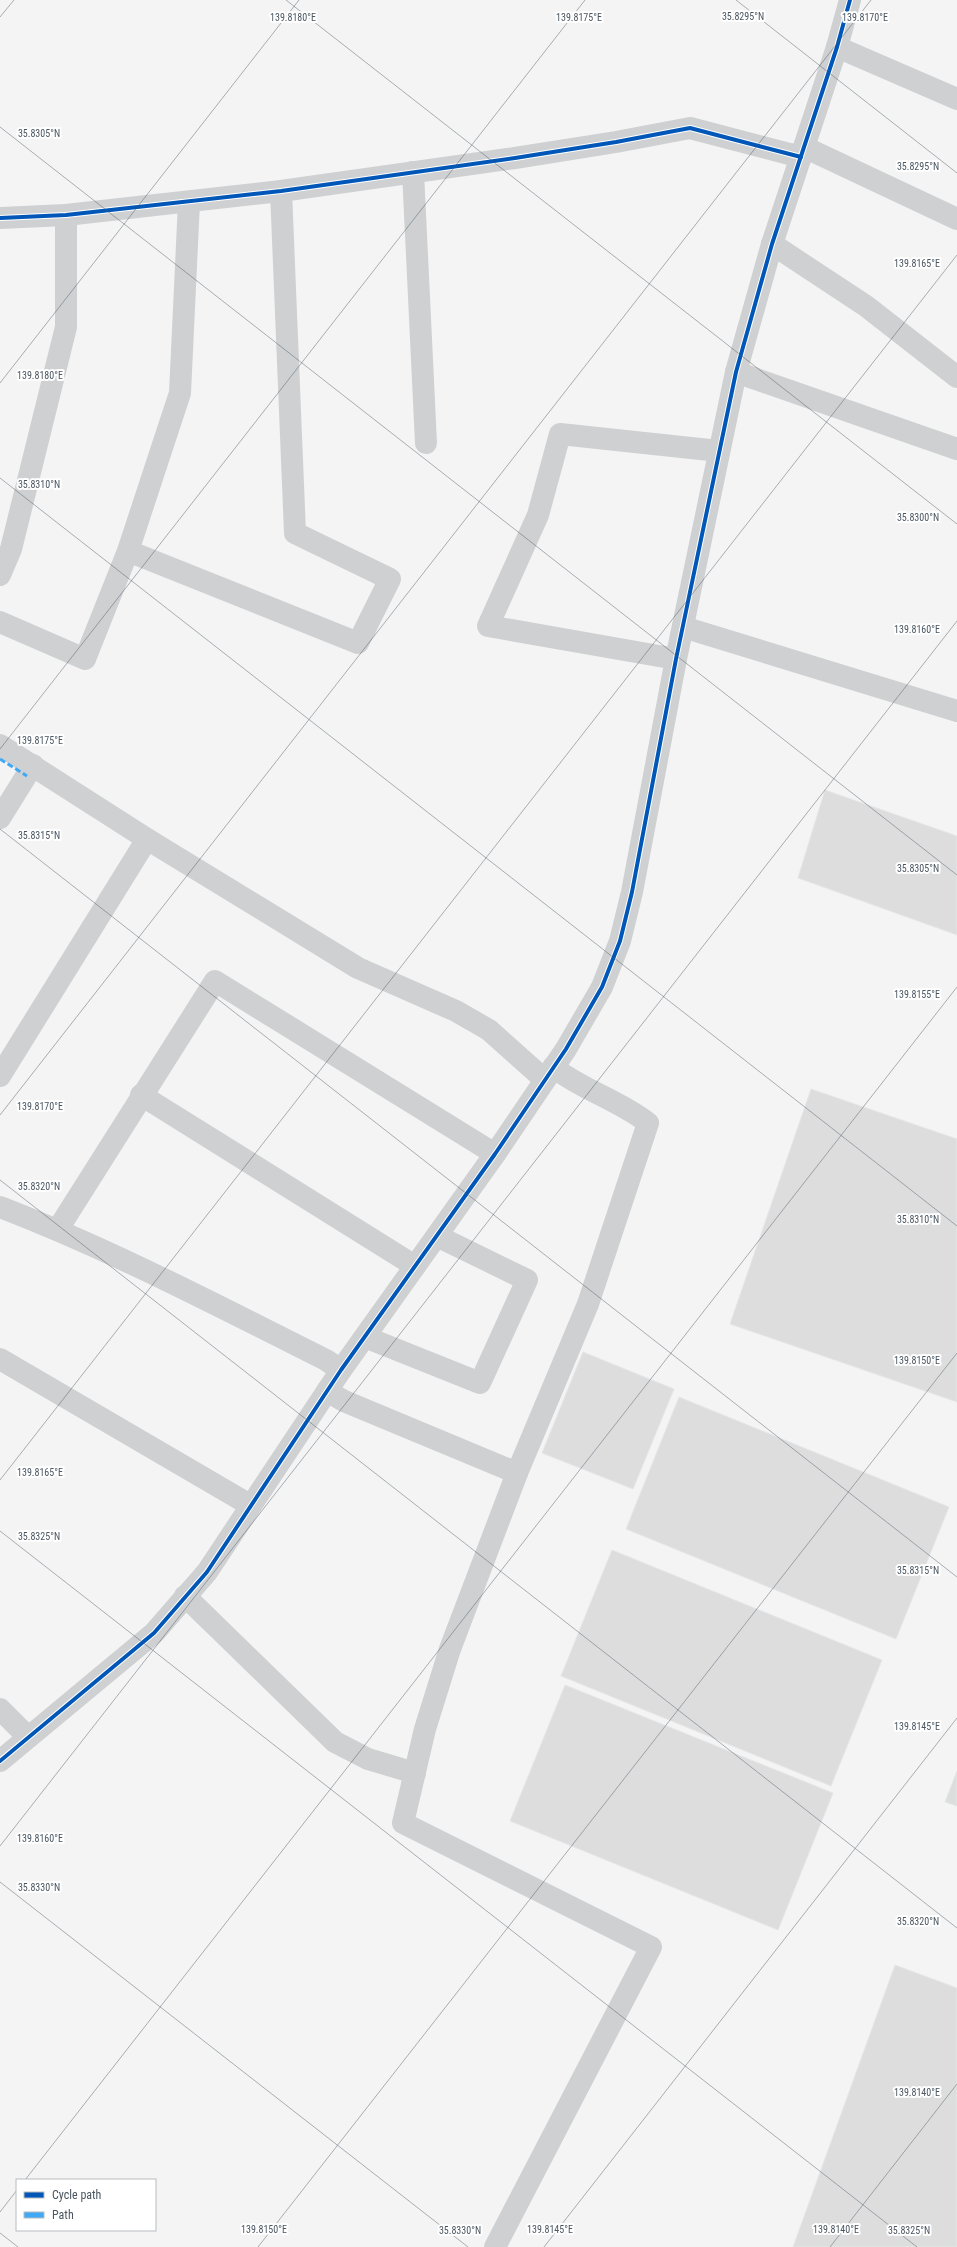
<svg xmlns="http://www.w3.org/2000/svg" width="957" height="2247" font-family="'Roboto Condensed',sans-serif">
  <rect width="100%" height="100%" fill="#f4f4f4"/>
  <g fill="#ddddde" stroke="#e5e6e7">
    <polygon points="825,790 957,836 957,935 798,878"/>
    <polygon points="811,1089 957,1139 957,1402 730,1324"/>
    <polygon points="583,1352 674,1389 633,1489 542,1453"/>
    <polygon points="679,1397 949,1507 896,1639 626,1529"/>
    <polygon points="612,1550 882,1660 831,1786 561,1676"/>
    <polygon points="565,1685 833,1793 778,1930 510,1821"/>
    <polygon points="957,1771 957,1806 945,1802"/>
    <polygon points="895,1965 957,1988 957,2247 793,2247"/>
  </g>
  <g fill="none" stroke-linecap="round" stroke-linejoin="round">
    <g stroke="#ced0d2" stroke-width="22">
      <polyline points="837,47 957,99"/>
      <polyline points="804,147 957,219"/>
      <polyline points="413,172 426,443"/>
      <polyline points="0,218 66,215 281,191 515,158 616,142 690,128 801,157"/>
      <polyline points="772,244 866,306 957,377"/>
      <polyline points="736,372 957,449"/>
      <polyline points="128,551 358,643 390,579 295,533 281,191"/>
      <polyline points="0,575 11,549 66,327 66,215"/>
      <polyline points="0,622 85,659 128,551 180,393 189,202"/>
      <polyline points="683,627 957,711"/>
      <polyline points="676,659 488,626 538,515 560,434 719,451"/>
      <polyline points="0,745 147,839 358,968 456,1011 489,1030 545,1080"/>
      <polyline points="0,818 33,765"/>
      <polyline points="0,1076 147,839"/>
      <polyline points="141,1095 415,1266"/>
      <path d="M0 1207C112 1250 218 1306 326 1360L341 1370"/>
      <polyline points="58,1229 215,981 495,1154"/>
      <polyline points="365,1337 480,1383 527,1280 437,1236"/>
      <polyline points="0,1359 250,1505"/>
      <polyline points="327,1391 344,1401 517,1473"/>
      <polyline points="185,1596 335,1742 368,1759 415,1773"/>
      <polyline points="0,1709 28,1737"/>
      <polyline points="0,1761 154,1633 207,1572 341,1370 495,1154 566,1049 602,987 620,941 632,892 676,659 736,372 772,244 837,47 850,0"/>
      <path d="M495 2247 651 1947 403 1823 425 1729 450 1649 517 1473 588 1304 648 1123C619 1100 582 1090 553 1067"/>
    </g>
    <polyline stroke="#3fa9f5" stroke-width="3" stroke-dasharray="6 3" stroke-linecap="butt" points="0,759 27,776"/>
    <g stroke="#fff" stroke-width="6">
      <g id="cycleway">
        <polyline points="0,218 66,215 281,191 515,158 616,142 690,128 801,157"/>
        <polyline points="0,1761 154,1633 207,1572 341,1370 495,1154 566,1049 602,987 620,941 632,892 676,659 736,372 772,244 837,47 850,0"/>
      </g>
    </g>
    <use href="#cycleway" stroke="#0057b8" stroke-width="4"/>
  </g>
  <path fill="none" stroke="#4a5661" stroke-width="1" stroke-opacity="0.45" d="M286 0 957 524M736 0 957 173M0 17 14 0M0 127 957 875M0 383 299 0M0 478 957 1226M0 749 585 0M0 829 957 1577M0 1115 871 0M0 1180 957 1928M0 1480 957 255M0 1531 917 2247M0 1846 957 621M0 1882 468 2247M25 2180 957 987M0 2212 17 2190M0 2233 18 2247M258 2247 957 1353M544 2247 957 1718M830 2247 957 2084"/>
  <g font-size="10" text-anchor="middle" fill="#4a5661" stroke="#fff" stroke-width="4" stroke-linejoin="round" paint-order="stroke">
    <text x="743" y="20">35.8295°N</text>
    <text x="865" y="21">139.8170°E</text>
    <text x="293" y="21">139.8180°E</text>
    <text x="579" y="21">139.8175°E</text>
    <text x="39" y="137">35.8305°N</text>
    <text x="918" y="170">35.8295°N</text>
    <text x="917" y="267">139.8165°E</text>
    <text x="40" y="379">139.8180°E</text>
    <text x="39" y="488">35.8310°N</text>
    <text x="918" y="521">35.8300°N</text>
    <text x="917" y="633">139.8160°E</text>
    <text x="40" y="744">139.8175°E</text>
    <text x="39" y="839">35.8315°N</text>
    <text x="918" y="872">35.8305°N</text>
    <text x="917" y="998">139.8155°E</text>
    <text x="40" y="1110">139.8170°E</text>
    <text x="39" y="1190">35.8320°N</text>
    <text x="918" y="1223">35.8310°N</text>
    <text x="917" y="1364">139.8150°E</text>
    <text x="40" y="1476">139.8165°E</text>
    <text x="39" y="1540">35.8325°N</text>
    <text x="918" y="1574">35.8315°N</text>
    <text x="917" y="1730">139.8145°E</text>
    <text x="40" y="1842">139.8160°E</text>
    <text x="39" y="1891">35.8330°N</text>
    <text x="918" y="1925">35.8320°N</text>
    <text x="917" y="2096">139.8140°E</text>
    <text x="264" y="2233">139.8150°E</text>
    <text x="550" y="2233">139.8145°E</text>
    <text x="836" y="2233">139.8140°E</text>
    <text x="460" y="2234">35.8330°N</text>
    <text x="909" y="2234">35.8325°N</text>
  </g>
  <rect x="16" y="2179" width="140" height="52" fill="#ffffff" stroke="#b7bbc0"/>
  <rect x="24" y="2192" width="20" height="6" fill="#0057b8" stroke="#b7bbc0"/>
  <text x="52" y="2199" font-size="12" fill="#4a5661">Cycle path</text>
  <rect x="24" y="2212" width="20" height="6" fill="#3fa9f5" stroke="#b7bbc0"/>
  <text x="52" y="2219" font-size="12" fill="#4a5661">Path</text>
</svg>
